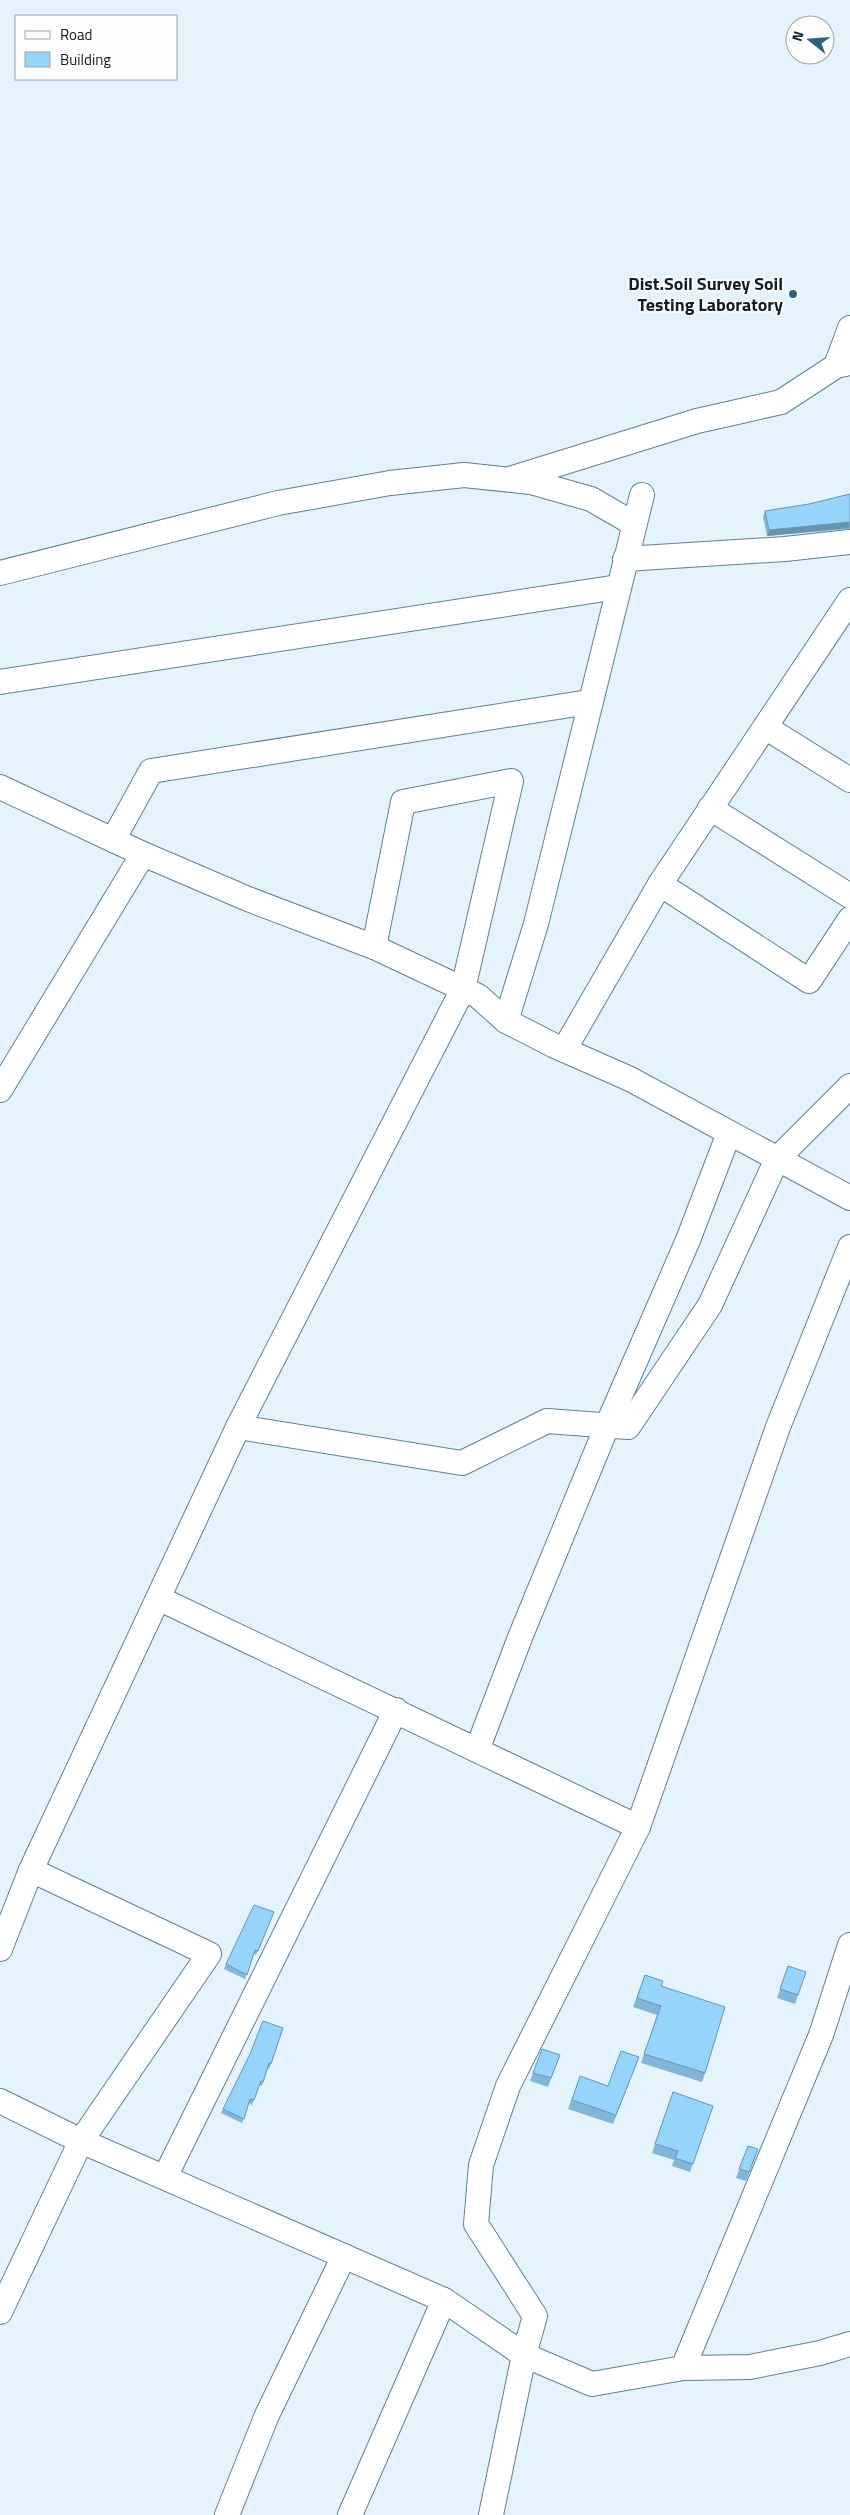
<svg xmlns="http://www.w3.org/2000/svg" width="850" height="2515" font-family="'Titillium Web',sans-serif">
  <rect width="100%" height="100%" fill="#e4f3fc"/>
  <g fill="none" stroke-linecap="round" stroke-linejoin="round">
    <g stroke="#5f8095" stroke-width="26">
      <g id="minor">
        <polyline points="836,366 850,328"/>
        <polyline points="513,478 697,421 781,402 836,366 850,363"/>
        <polyline points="625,559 785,549 850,542"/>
        <polyline points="0,573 278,503 390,483 464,475 531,482 591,499 634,524"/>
        <polyline points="0,682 618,587"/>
        <polyline points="765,727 850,780"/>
        <polyline points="0,787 143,854 248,899 374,947 478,996 506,1021 553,1045 630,1079 850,1198"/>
        <polyline points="710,808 850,896"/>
        <polyline points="113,840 151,771 589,702"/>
        <polyline points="660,884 809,981 850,919"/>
        <polyline points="506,1021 536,924 642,495"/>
        <polyline points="564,1050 660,884 850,600"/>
        <polyline points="0,1090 143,854"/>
        <polyline points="238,1427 462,1463 547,1421 628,1427 710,1305 777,1159 850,1086"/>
        <polyline points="160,1599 638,1827"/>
        <polyline points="477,1750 521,1635 607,1426 688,1240 729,1133"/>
        <polyline points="0,1949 31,1870 238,1427 463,989 511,781 403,802 374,947"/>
        <polyline points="0,2101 81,2141 444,2300 350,2515"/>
        <polyline points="165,2177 396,1710"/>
        <polyline points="444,2300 524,2355 592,2384 683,2368 750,2367 820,2353 850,2344"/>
        <polyline points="0,2312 81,2141 209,1954 31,1870"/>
        <polyline points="683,2368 821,2035 850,1945"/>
        <polyline points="227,2515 267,2415 344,2256"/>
        <polyline points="491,2515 524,2355 535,2316 476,2224 481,2165 508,2086 638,1827 778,1427 850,1247"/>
      </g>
    </g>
    <use href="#minor" stroke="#fff" stroke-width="24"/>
  </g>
  <g fill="#81b6d8">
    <polygon points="850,494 850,529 767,536 763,517 765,511 809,504"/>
    <polygon points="274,1912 256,1955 254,1954 245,1979 224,1969 226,1964"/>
    <polygon points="788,1966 806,1972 795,2004 777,1998"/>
    <polygon points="645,1975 661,1986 705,2073 702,2082 641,2063 657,2015 633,2007"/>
    <polygon points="283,2028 269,2069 268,2068 262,2086 259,2085 252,2105 249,2103 242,2123 221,2113 223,2109"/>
    <polygon points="542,2049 560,2055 548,2087 530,2081"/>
    <polygon points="639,2057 613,2124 568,2109 580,2076 608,2086"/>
    <polygon points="673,2092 713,2106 690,2172 672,2166 674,2160 652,2153"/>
    <polygon points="748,2146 755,2158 746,2181 736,2178"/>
  </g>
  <polygon fill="#6994b0" points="850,522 849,528 767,536 769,530"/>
  <g fill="#96d4fb" stroke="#6994b0">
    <polygon points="850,494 850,522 769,530 765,511 809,504"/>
    <polygon points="254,1905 274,1912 258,1951 255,1950 247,1975 226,1964"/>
    <polygon points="788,1966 806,1972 798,1995 780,1989"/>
    <polygon points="645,1975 663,1981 661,1986 725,2007 705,2073 644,2054 661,2006 637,1998"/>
    <polygon points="263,2021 283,2028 271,2064 269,2063 263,2082 261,2081 254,2100 250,2099 244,2119 223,2109 250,2054"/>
    <polygon points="542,2049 560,2055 551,2078 533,2073"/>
    <polygon points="621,2051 639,2057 616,2115 572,2100 580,2076 608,2086"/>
    <polygon points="673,2092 713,2106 693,2164 675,2158 678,2151 655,2144"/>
    <polygon points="748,2146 758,2149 749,2172 739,2169"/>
  </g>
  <circle fill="#2e617e" stroke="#fdfdfd" stroke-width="2" cx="793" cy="294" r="5"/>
  <g text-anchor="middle" stroke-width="4" stroke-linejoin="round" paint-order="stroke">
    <g font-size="18" font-weight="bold" fill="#101e26" stroke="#fdfdfd" text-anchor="end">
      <text x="783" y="290">Dist.Soil Survey Soil<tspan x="783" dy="21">Testing Laboratory</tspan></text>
    </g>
  </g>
  <rect x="15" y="15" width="162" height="65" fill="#fdfdfd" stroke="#9ea4a7"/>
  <rect x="25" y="31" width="25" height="8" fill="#ffffff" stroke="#9ea4a7"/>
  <text x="60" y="40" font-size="15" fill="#101e26">Road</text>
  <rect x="25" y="52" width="25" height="15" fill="#96d4fb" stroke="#9ea4a7"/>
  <text x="60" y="65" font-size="15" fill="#101e26">Building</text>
  <g transform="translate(810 40) rotate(287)"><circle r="24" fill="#fdfdfd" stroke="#9ea4a7"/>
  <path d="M0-4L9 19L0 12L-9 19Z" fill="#2e617e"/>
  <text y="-8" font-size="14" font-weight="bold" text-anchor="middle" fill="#101e26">N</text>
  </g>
</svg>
